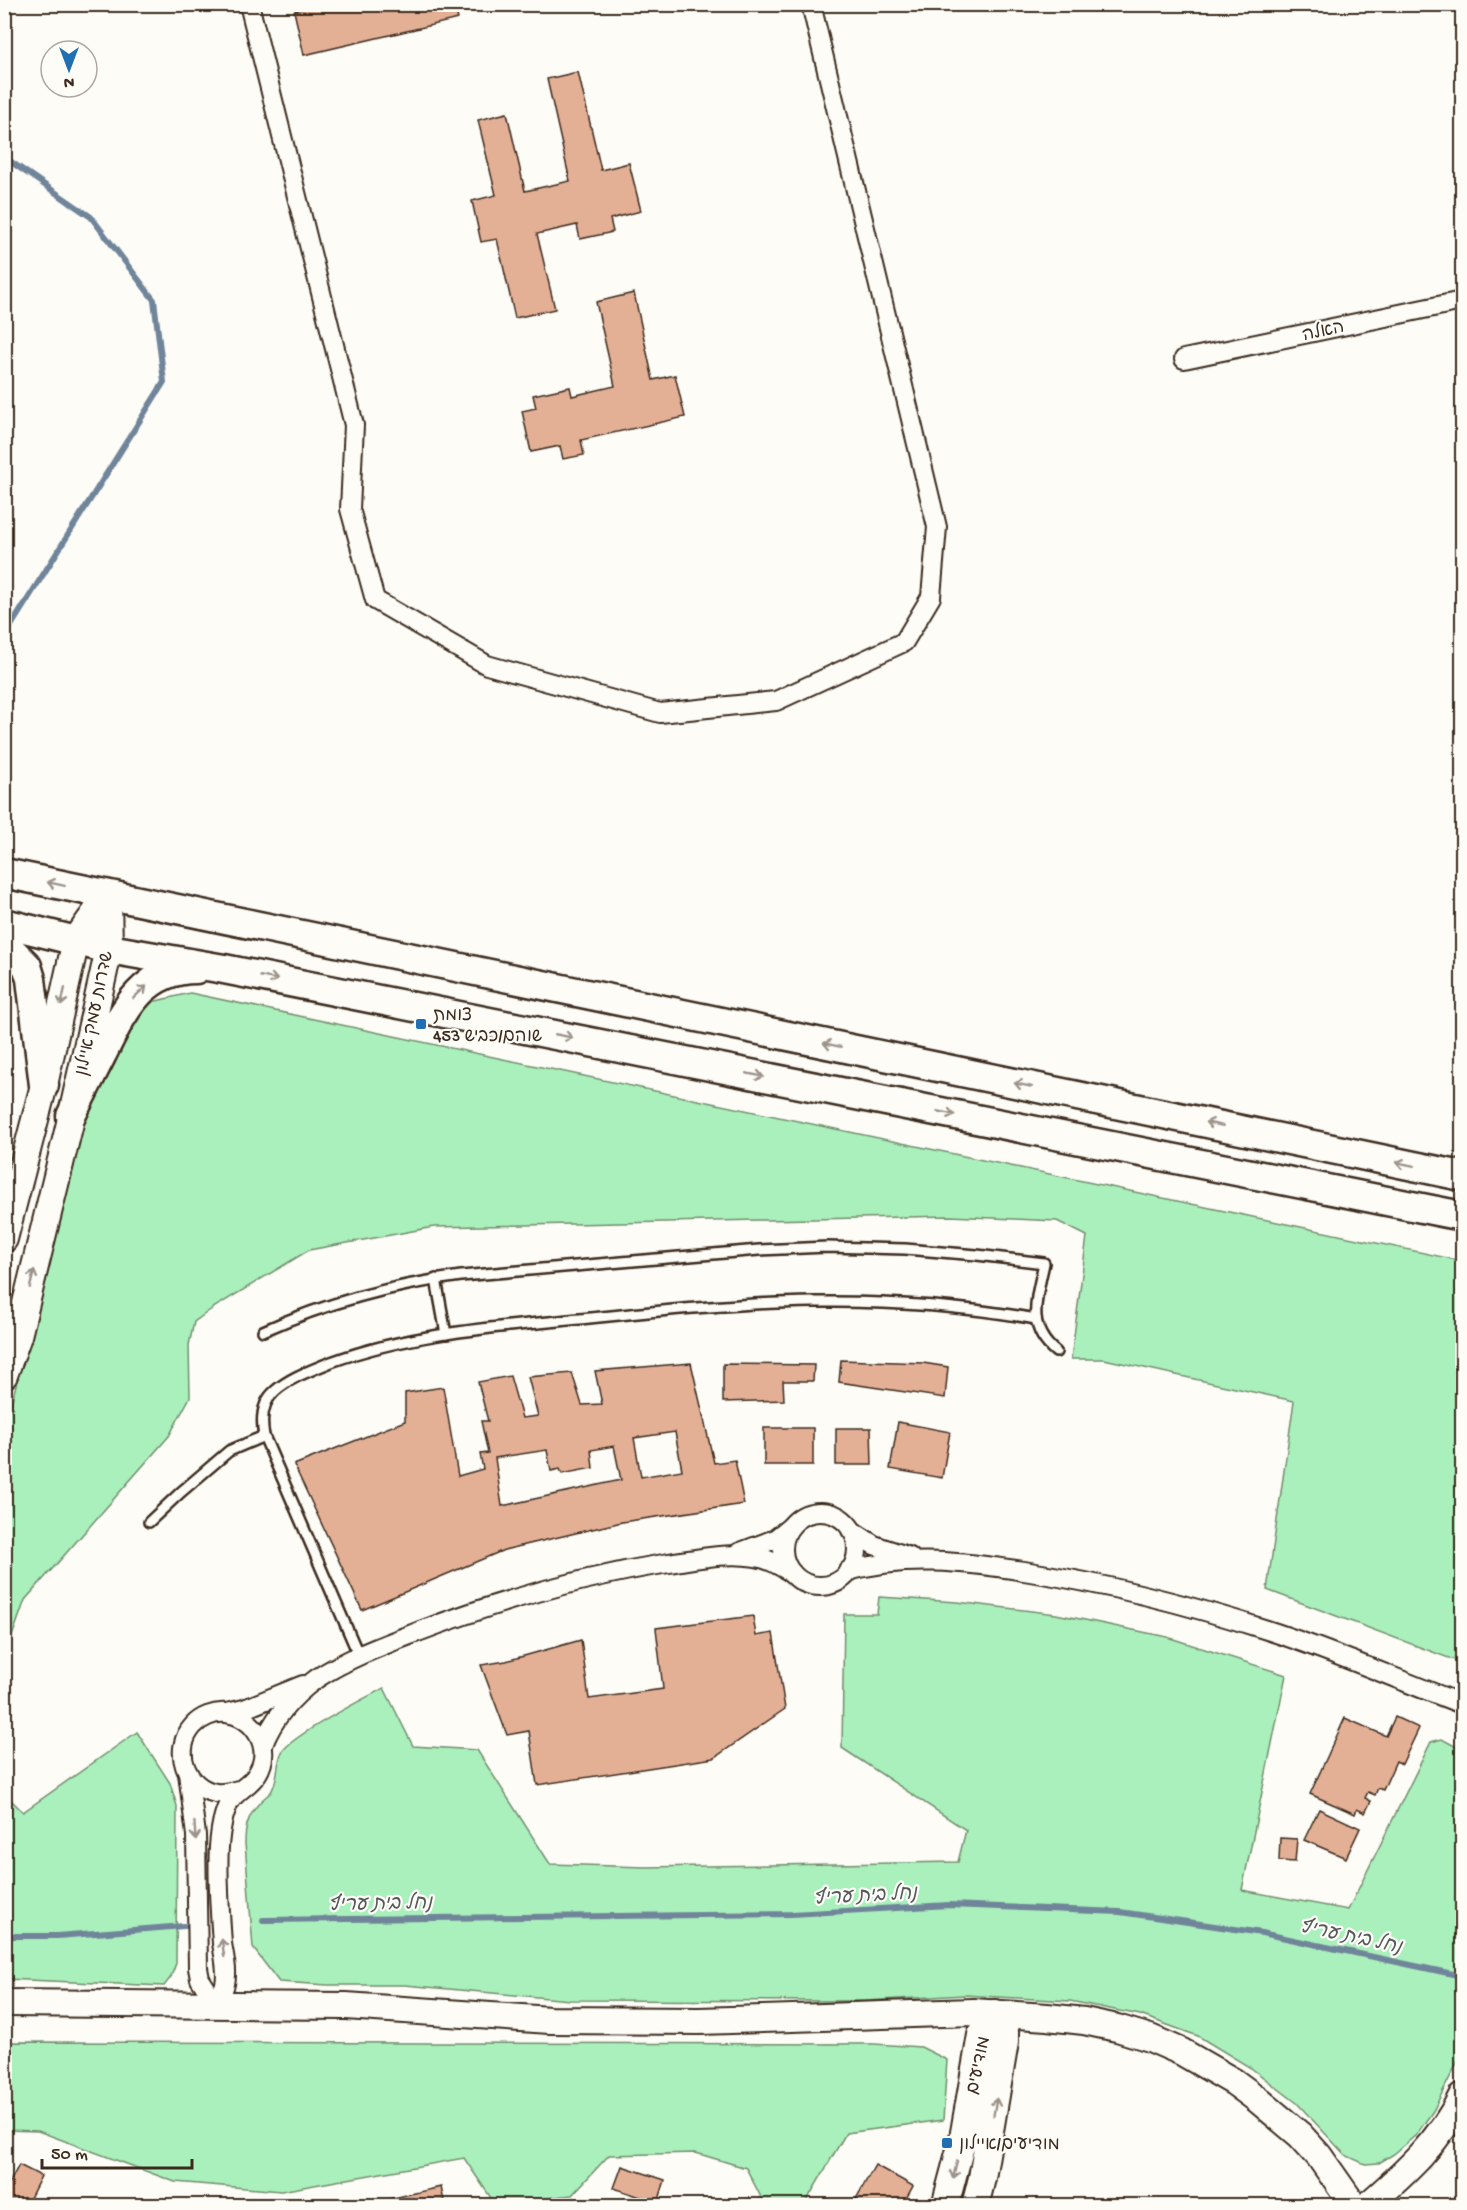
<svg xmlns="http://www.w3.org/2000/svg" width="1467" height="2210" font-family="'Gochi Hand','Playpen Sans Hebrew',sans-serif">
  <rect width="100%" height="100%" fill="#fdfcf7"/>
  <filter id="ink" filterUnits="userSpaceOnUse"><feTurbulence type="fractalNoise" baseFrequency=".0167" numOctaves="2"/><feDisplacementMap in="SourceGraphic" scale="12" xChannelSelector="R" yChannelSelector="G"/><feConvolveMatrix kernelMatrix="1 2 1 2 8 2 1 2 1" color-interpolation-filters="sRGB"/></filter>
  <g filter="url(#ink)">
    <g fill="#aaf0bc" stroke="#728d6d" stroke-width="1.5">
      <polygon points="190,993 1462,1261 1462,1663 1267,1590 1294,1401 1104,1359 1071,1359 1087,1236 1057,1221 950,1216 434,1227 309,1250 213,1308 194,1322 189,1345 190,1397 169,1436 25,1600 5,1656 5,1428 82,1125 133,1017 152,1002"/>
      <path d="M879 1597 957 1602 1056 1614 1167 1637 1286 1675 1242 1890 1348 1910 1431 1742 1442 1739 1462 1750V2053L1433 2111 1416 2135 1394 2154 1379 2163 1365 2164 1345 2155 1297 2103 1251 2068 1198 2036 1140 2015 1070 2001 964 1995 865 2001 570 2000 405 1985H328L279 1982 253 1948 245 1843C245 1825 249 1814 261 1801 264 1798 268 1795 271 1792 279 1779 276 1763 282 1752 292 1735 363 1699 384 1688L413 1746 477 1750 550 1864 645 1867 958 1862 966 1830 842 1748 844 1614H877Z"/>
      <polygon points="137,1732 170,1783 177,1806 176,1963 171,1977 164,1986 5,1979 5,1794 23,1812"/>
      <polygon points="5,2042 874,2044 921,2047 947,2060 943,2120 846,2133 806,2202 801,2205 765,2205 746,2168 696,2153 609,2155 572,2195 495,2204 464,2158 281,2191 175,2182 38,2131 5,2130"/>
    </g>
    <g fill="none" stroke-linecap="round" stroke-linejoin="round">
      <g stroke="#6f859a" stroke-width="6">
        <polyline points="4,157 91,217 154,300 164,382 4,637"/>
        <polyline points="263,1920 792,1914 949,1905 1120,1912 1262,1933 1462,1976"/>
        <polyline points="4,1936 57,1936 184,1926"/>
      </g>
    </g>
    <g fill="#e3b096" stroke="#3b2a1e" stroke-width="1.5" fill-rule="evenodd">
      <polygon points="321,4 454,4 458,19 304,55 294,11"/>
      <polygon points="578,72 601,170 629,163 641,211 610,219 613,232 580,239 577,225 537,234 555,309 515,318 497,239 481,242 472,201 496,195 478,120 507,113 525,191 570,181 547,79"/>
      <polygon points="634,293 653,380 675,375 685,417 581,440 584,455 563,459 560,446 531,452 522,411 536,408 533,395 570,387 572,396 615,386 596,302"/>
      <polygon points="841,1360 923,1363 948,1367 945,1398 839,1382"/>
      <path d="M691 1363 714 1463 735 1460 744 1504 622 1522 504 1550 362 1610 294 1465 405 1421V1393L443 1387 458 1476 483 1469 480 1454 488 1453 481 1421H488L478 1382 510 1376 522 1418 538 1416 528 1377 572 1373 582 1405 602 1404 595 1371ZM675 1432 682 1470 641 1477 634 1438ZM614 1446 621 1480 502 1506 495 1458 547 1450 551 1471 560 1469 562 1474 593 1468 591 1450Z"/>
      <polygon points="723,1364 814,1365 813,1381 783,1381 784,1400 723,1402"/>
      <polygon points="898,1422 950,1432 942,1478 890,1469"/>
      <rect x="764" y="1428" width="49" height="37"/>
      <polygon points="836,1428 871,1428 872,1465 836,1465"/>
      <polygon points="753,1616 756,1636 773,1633 785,1709 714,1758 537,1785 529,1731 507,1735 481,1665 506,1661 581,1640 589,1699 663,1689 656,1628"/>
      <polygon points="1395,1717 1419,1728 1402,1764 1396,1761 1383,1790 1378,1788 1375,1795 1368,1792 1365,1798 1371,1801 1365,1813 1357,1809 1355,1814 1310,1794 1345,1718 1386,1736"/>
      <polygon points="1319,1809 1360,1828 1346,1858 1304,1840"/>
      <polygon points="1280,1838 1297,1839 1295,1862 1279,1861"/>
      <polygon points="19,2165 41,2176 26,2206 13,2206 4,2201 4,2193"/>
      <polygon points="875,2165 913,2186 902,2206 852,2206"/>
      <polygon points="622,2166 665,2180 658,2203 614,2188"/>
      <polygon points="441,2187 445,2206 391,2206 389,2199"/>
    </g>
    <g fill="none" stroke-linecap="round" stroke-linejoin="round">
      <g stroke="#3b2a1e" stroke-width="14">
        <g id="lane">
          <polyline points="436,1279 446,1334"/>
          <path d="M263 1331C326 1303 392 1285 461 1276L759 1250 827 1247 905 1249 977 1255 1044 1263C1037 1297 1025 1327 1056 1352"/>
          <polyline points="149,1522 181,1492 229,1451 264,1436"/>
          <path d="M359 1656 264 1436C261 1420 261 1403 275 1391 291 1377 312 1370 331 1362 411 1333 496 1327 580 1319 658 1311 736 1303 815 1302 889 1301 963 1306 1036 1319"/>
        </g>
      </g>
      <g stroke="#3b2a1e" stroke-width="22">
        <g id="street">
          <polyline points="249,4 354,425 350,509 375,600 487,665 660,713 776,701 904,642 931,597 937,527 811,4"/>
          <polyline points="1184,359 1462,301"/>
          <circle cx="820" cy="1549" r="37"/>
          <polyline points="851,1530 874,1545 910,1557"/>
          <polyline points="738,1553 775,1539 790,1527"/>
          <path d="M848 1571C906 1555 965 1562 1024 1571 1107 1584 1187 1604 1267 1630 1333 1651 1398 1680 1462 1704"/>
          <polyline points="227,1713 244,1709 303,1685"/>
          <path d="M263 1745C273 1718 293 1696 316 1679 346 1659 381 1646 415 1633 498 1601 581 1577 669 1563 696 1559 726 1552 755 1557 768 1558 780 1566 792 1573"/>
          <polyline points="188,1773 196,1835 198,1968 200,1979 217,2005"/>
          <path d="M217 2005C219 1998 223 1991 225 1984 228 1970 224 1957 222 1943 220 1914 217 1876 219 1847 220 1833 222 1816 229 1803 236 1790 250 1786 257 1774 274 1748 254 1716 226 1713 214 1712 201 1717 193 1726 172 1749 185 1788 216 1793 224 1794 231 1792 238 1790"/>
        </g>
      </g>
      <g stroke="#3b2a1e" stroke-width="30">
        <g id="secondary">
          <polyline points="4,1239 44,1085 76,940 108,895"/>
          <polyline points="4,1375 18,1336 70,1123 109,949 108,895"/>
          <polyline points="4,2003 346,2006 550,2020 699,2021 973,2012 1047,2017 1084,2021 1117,2028 1150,2038 1182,2052 1234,2082 1257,2099 1300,2135 1319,2156 1354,2206"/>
          <polyline points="945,2206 963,2138 981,2035 995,2013 1005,2032 1005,2042 982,2178 975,2206"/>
          <path d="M1367 2206C1405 2173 1440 2142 1462 2096"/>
        </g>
      </g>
      <g stroke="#3b2a1e" stroke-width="33">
        <g id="primary">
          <polyline points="4,873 1462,1176"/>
          <polyline points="4,923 109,949 224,969 1462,1216"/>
          <polyline points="4,943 27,966 31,979 44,1085"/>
          <path d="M71 1116C81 1095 92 1074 102 1054 123 1012 142 969 196 969"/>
        </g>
      </g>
      <use href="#lane" stroke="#fdfcf7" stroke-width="9"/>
      <use href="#street" stroke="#fdfcf7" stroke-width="18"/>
      <use href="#secondary" stroke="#fdfcf7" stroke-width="26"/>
      <use href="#primary" stroke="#fdfcf7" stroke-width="28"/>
    </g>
    <defs><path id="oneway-shaft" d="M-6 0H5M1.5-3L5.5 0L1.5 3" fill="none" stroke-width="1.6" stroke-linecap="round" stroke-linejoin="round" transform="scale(1.5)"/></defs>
    <g stroke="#9c938a">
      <use href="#oneway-shaft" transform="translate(56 884) rotate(-168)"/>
      <use href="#oneway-shaft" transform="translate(269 978) rotate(11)"/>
      <use href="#oneway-shaft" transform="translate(140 992) rotate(-43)"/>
      <use href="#oneway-shaft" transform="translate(63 997) rotate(102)"/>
      <use href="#oneway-shaft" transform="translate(564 1036) rotate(11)"/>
      <use href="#oneway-shaft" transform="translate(832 1045) rotate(-168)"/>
      <use href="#oneway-shaft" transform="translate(755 1075) rotate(11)"/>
      <use href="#oneway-shaft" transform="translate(1023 1085) rotate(-168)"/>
      <use href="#oneway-shaft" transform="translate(946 1113) rotate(11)"/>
      <use href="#oneway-shaft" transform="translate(1214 1124) rotate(-168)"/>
      <use href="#oneway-shaft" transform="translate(1405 1164) rotate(-168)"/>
      <use href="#oneway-shaft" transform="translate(32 1279) rotate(-76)"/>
      <use href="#oneway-shaft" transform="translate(195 1831) rotate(86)"/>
      <use href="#oneway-shaft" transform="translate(223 1948) rotate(-98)"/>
      <use href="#oneway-shaft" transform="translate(995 2107) rotate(-80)"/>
      <use href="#oneway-shaft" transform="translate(955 2170) rotate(104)"/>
    </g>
  </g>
  <g fill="#1f6fb2" stroke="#fdfcf7" stroke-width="2">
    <rect x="415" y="1018" width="12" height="12" rx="3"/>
    <rect x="941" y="2137" width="12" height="12" rx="3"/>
  </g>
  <g text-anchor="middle" stroke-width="4.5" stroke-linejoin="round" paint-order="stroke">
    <g font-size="18" fill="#3b2a1e" stroke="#fdfcf7">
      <text transform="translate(1323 330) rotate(-12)" y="6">האלה</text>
      <text transform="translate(93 1013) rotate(-78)" y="6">שדרות עמק איילון</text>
      <text transform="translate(977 2065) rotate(-78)" y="6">מודיעים</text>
    </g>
    <g font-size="18" fill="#3b2a1e" stroke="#fdfcf7" text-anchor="start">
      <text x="433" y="1020">צומת<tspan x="433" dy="21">שוהם/כביש 453</tspan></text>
      <text x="959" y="2149">מודיעים/איילון</text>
    </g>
    <g font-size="20" font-style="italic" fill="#55585c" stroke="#fdfcf7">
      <text transform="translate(865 1894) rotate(-3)" y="7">נחל בית עריף</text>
      <text transform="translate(380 1902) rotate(-1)" y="7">נחל בית עריף</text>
      <text transform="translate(1351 1935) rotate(12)" y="7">נחל בית עריף</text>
    </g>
  </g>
  <rect width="1467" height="2210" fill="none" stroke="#fdfcf7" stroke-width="24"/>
  <rect x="12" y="12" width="1443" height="2186" fill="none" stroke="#3b2a1e" stroke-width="2" filter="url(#ink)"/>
  <g transform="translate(69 69) rotate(180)"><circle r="28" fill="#fdfcf7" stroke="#afa8a0" stroke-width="1.5"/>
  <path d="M0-4.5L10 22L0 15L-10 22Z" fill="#1f6fb2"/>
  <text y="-9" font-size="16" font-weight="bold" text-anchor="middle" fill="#3b2a1e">N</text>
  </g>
  <path d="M42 2159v9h150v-9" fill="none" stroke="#3b2a1e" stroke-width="3"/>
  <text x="51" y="2159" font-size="18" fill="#3b2a1e" stroke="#fdfcf7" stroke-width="4.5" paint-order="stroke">50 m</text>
</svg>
